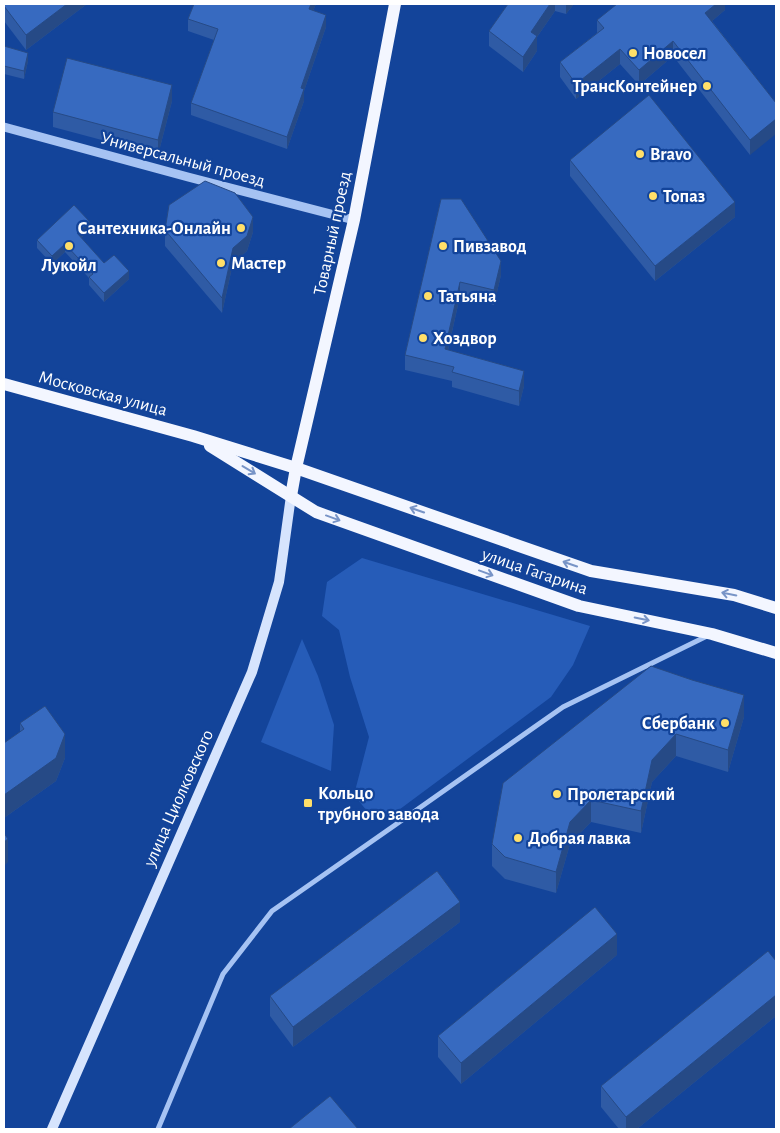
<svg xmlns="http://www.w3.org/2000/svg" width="780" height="1133" font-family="'Alegreya Sans',sans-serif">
  <rect width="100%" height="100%" fill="#13449a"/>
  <g fill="#265cb8">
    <polygon points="362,558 590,626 573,665 551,697 388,818 371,816 354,795 369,737 350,677 339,630 322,616 327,582"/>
    <polygon points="302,639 318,676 334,725 331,771 261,742"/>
  </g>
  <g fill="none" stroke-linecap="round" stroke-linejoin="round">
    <polyline stroke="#a6c3f3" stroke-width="5" points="158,1129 223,974 272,911 408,816 563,707 707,636"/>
    <polyline stroke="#a6c3f3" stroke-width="9" points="4,127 188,177 354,220"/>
    <polyline stroke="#d6e4fd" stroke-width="10" points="52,1129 252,672 279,582 282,561 291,496"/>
    <g stroke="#f3f6ff" stroke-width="12">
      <polyline points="4,384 193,436 296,468 591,571 734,595 776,608"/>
      <polyline points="210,446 316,512 579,606 712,634 776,653"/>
      <polyline points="291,496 296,468 354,220 395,4"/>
    </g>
  </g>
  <g fill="#2f5ba5">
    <polygon points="4,4 87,4 26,50 4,21"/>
    <polygon points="194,4 316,4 313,11 326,27 304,91 304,101 287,149 191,115 191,103 214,40 188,31 188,19"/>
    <polygon points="508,4 574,4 566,14 555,11 537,37 537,51 523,72 489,46 489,31"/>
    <polygon points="725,4 725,10 712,21 776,103 750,155 673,56 639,85 620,64 576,99 560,77 560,62 597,33 597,20"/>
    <polygon points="4,46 28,61 24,79 4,74"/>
    <polygon points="172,101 158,155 53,127 53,112"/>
    <polygon points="570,160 735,217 655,281 570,176"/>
    <polygon points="441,199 501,275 494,305 460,296 448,350 524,386 519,406 452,387 452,381 405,370 405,355"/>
    <polygon points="90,230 81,238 104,263 129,279 104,302 89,285 89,278 65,252 52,264 37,248 37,240"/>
    <polygon points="165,230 253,232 247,251 233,263 222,313 165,246"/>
    <polygon points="651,666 744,717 728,772 676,756 652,782 641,833 591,822 570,844 556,893 505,879 492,866 492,844"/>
    <polygon points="20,723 65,758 56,781 4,818 4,743 20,732"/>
    <polygon points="460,922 293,1047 270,1016 270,996"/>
    <polygon points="617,955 461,1084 438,1057 438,1036"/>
    <polygon points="776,1016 637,1129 619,1129 601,1107 601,1086"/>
  </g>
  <g fill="#264a86">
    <polygon points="67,4 87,4 26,50 26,35"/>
    <polygon points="311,4 316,4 309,21 309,9"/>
    <polygon points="550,4 555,4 555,11 537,37 537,51 523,72 523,57 531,32"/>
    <polygon points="566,4 574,4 566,14"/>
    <polygon points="716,4 725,4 725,10 705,27 705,13"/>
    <polygon points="326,15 326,27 304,91 304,101 287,149 287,137 301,88"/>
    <polygon points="673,41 673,56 639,85 639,70"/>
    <polygon points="620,49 620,64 576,99 576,84"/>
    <polygon points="28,53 28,61 24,79 24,71"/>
    <polygon points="172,85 172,101 158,155 158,140"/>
    <polygon points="776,119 776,134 750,155 750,140"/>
    <polygon points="735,202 735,217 655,281 655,266"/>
    <polygon points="253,217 253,232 247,251 233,263 222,313 222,298 233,248"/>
    <polygon points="90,222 90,230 77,241 77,233"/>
    <polygon points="65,244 65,252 52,264 52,256"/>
    <polygon points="501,261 501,275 494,305 494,290"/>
    <polygon points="129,271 129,279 104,302 104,293"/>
    <polygon points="460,282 460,296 445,363 445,349"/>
    <polygon points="524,371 524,386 519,406 519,391"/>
    <polygon points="744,695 744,717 728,772 728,750"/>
    <polygon points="65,734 65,758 56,781 4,818 4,795"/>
    <polygon points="676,734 676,756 652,782 641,833 641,811 652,760"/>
    <polygon points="591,800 591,822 570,844 556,893 556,872 570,822"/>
    <polygon points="8,839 8,862 4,866 4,842"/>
    <polygon points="460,902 460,922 293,1047 293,1027"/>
    <polygon points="617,934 617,955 461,1084 461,1063"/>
    <polygon points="776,995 776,1016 637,1129 626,1129 626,1117"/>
  </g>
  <g fill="#376ac0" stroke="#264a86">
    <polygon points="4,4 67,4 26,35 4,6"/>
    <polygon points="194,4 311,4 309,9 326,15 301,88 304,89 287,137 191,103 218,29 188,19"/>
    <polygon points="508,4 550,4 531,32 537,36 523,57 489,31"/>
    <polygon points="617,4 716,4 705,13 776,103 776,119 750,140 673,41 639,70 620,49 576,84 560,62 604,28 597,20"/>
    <polygon points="4,46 28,53 24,71 4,66"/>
    <polygon points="67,58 172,85 158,140 53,112"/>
    <polygon points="649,95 735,202 655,266 570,160"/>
    <polygon points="205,181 235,193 253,217 247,236 233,248 222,298 165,230 169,205"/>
    <polygon points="441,199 461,199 501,261 494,290 460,282 445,349 524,371 519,391 452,372 454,367 405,355"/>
    <polygon points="74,205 90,222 77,233 104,263 114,255 129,271 104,293 89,277 93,274 65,244 52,256 37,240"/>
    <polygon points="651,666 692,680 744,695 728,750 676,734 652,760 641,811 591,800 570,822 556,872 505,857 492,844 503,783"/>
    <polygon points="45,706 65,734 56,758 4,795 4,743 24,729 20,723"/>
    <polygon points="4,833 8,839 4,842"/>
    <polygon points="437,871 460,902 293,1027 270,996"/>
    <polygon points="595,907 617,934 461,1063 438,1036"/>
    <polygon points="768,951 776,961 776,995 626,1117 601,1086"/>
    <polygon points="330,1096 358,1129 289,1129"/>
  </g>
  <defs><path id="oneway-shaft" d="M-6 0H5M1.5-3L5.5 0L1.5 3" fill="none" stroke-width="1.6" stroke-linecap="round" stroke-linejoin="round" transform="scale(1.25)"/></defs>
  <g stroke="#7894c7">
    <use href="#oneway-shaft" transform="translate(249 470) rotate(31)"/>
    <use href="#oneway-shaft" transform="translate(417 510) rotate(-161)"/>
    <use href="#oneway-shaft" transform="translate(333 518) rotate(20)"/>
    <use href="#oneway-shaft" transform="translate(570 564) rotate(-161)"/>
    <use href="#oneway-shaft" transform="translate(486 573) rotate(20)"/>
    <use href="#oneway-shaft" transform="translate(729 594) rotate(-169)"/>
    <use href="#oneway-shaft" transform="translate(642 619) rotate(12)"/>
  </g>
  <g fill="#ffdf69" stroke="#13449a" stroke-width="2">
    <circle cx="633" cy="53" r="5"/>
    <circle cx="707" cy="86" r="5"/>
    <circle cx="640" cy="154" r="5"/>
    <circle cx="653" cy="196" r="5"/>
    <circle cx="241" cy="228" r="5"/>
    <circle cx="69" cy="246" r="5"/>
    <circle cx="443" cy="246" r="5"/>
    <circle cx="221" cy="263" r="5"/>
    <circle cx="428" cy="296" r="5"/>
    <circle cx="423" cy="338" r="5"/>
    <circle cx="725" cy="723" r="5"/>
    <circle cx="557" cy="794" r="5"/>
    <rect x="303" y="798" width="10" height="10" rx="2.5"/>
    <circle cx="518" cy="838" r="5"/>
  </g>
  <g text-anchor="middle" stroke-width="4.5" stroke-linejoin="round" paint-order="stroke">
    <g font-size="18" font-weight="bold" fill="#fff" stroke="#13449a" text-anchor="start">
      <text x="643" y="59">Новосел</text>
      <text x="697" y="92" text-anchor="end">ТрансКонтейнер</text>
      <text x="650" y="160">Bravo</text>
      <text x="663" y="202">Топаз</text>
      <text x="231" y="234" text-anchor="end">Сантехника-Онлайн</text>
      <text x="453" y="252">Пивзавод</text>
      <text x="231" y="269">Мастер</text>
      <text x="69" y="271" text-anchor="middle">Лукойл</text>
      <text x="438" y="302">Татьяна</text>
      <text x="433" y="344">Хоздвор</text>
      <text x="715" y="729" text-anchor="end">Сбербанк</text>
      <text x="318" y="799">Кольцо<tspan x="318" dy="21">трубного завода</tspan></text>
      <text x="567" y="800">Пролетарский</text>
      <text x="528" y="844">Добрая лавка</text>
    </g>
    <g font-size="18" fill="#fff" stroke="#13449a">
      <text transform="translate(183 159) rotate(15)" y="6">Универсальный проезд</text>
      <text transform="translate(332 233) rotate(-78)" y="6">Товарный проезд</text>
      <text transform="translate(103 393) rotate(15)" y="6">Московская улица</text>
      <text transform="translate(535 571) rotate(19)" y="6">улица Гагарина</text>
      <text transform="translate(178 798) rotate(-66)" y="6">улица Циолковского</text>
    </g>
  </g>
  <rect width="780" height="1133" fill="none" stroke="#ffffff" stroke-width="10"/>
</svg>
